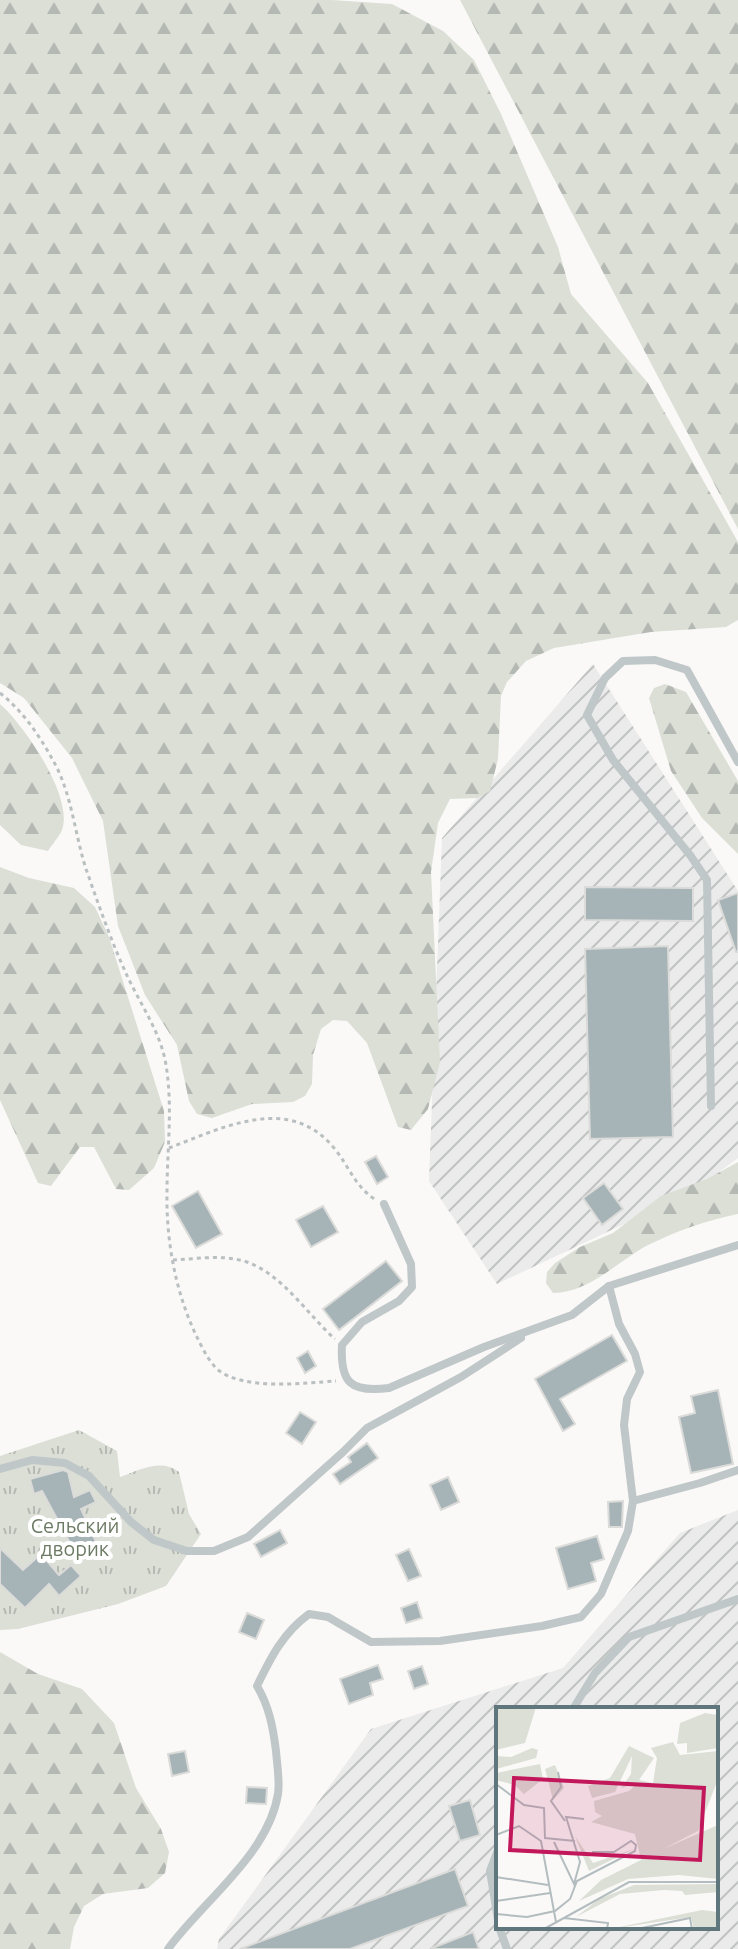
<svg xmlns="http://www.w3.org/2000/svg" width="738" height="1949" font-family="Ubuntu,sans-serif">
  <defs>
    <pattern id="industrial-furrows" width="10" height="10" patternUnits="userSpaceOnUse" patternTransform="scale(2)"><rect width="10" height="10" fill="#eaebea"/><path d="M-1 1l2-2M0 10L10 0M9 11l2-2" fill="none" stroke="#c1c3c3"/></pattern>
    <pattern id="grass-tufts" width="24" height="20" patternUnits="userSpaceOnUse" patternTransform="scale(2)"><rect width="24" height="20" fill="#dbdfd6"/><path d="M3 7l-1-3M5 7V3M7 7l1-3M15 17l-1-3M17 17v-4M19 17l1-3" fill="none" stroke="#b5b9b3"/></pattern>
    <pattern id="forest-firs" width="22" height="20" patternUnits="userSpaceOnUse" patternTransform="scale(2)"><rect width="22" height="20" fill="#dbdfd6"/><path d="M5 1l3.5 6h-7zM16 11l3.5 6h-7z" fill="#b5b9b3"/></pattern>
  </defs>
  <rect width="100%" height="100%" fill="#faf9f7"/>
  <g fill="url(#industrial-furrows)" fill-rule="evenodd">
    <polygon points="593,664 738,891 738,1158 692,1192 497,1284 429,1181 442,838"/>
    <path d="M738 1510V1949H217L219 1939 371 1729 563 1668 680 1533ZM498 1709H716V1927H498Z"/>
  </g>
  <path fill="url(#grass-tufts)" d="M79 1430 117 1451 120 1477C140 1470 160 1458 179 1472L189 1514 201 1534 166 1586 118 1604 18 1629 0 1630V1456Z"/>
  <g fill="url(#forest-firs)">
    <polygon points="0,0 332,0 392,4 443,31 474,60 501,114 558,247 571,294 648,383 738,542 738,620 726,627 651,632 554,648 526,661 507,682 501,696 498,759 490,791 478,798 450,799 438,823 431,872 440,1062 428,1109 411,1130 398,1127 367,1043 347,1021 333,1020 321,1029 313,1055 312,1084 305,1096 293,1102 252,1104 212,1118 197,1114 189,1101 177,1045 145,995 118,926 103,821 72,758 24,698 0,683"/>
    <polygon points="460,0 738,0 738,529"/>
    <polygon points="665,684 686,692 738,781 738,854 702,818 671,771 649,698 654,688"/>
    <path d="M0 704C24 725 74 797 62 830 59 837 52 844 48 851L21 845 0 825Z"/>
    <polygon points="0,867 29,878 74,888 95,907 109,937 164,1111 165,1142 154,1168 129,1190 116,1189 94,1147 80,1147 51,1186 38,1183 0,1100"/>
    <path d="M738 1162V1214C707 1220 677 1231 648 1245 618 1261 589 1293 553 1293L546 1283 547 1272 555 1263 580 1247 613 1233 661 1196 707 1179Z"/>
    <polygon points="0,1652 38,1674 82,1689 114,1723 136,1788 161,1829 169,1852 165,1873 148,1888 103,1894 84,1906 74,1927 70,1949 0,1949"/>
  </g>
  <g fill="#a7b4b7" stroke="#dbdbd9" stroke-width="2">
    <polygon points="585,887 693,888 693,921 585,920"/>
    <polygon points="738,893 738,952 736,952 718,900"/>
    <polygon points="668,946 673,1137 590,1139 585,949"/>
    <polygon points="376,1156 388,1177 377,1184 365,1162"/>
    <polygon points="604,1183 623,1209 602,1225 583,1198"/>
    <polygon points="198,1191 222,1234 196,1248 172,1206"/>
    <polygon points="323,1206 338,1232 311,1247 296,1220"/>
    <polygon points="386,1261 402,1281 339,1330 323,1309"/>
    <polygon points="612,1335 627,1361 560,1399 575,1424 563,1431 535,1379"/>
    <polygon points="308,1351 316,1366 305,1373 297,1358"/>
    <polygon points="718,1390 733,1464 691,1473 679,1417 695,1413 691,1396"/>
    <polygon points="300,1412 316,1422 302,1444 286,1433"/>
    <polygon points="367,1443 378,1458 340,1484 333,1474 351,1462 348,1457"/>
    <polygon points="63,1470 68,1472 74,1497 90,1490 96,1502 81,1509 98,1546 77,1556 42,1491 34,1494 30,1479"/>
    <polygon points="448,1477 459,1502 441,1510 430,1485"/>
    <polygon points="623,1501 622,1527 609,1527 608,1502"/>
    <polygon points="280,1530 287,1543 261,1557 254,1544"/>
    <polygon points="597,1536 604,1559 591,1563 596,1581 568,1589 556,1548"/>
    <polygon points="0,1548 23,1570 41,1554 59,1575 71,1565 81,1576 59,1596 49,1584 25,1608 0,1584"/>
    <polygon points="409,1549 421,1576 408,1581 396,1555"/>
    <polygon points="417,1602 422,1618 406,1623 401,1608"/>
    <polygon points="247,1613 264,1620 256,1639 239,1632"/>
    <polygon points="378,1665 383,1679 370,1683 373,1695 349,1704 340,1679"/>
    <polygon points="422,1666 428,1684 414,1689 408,1671"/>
    <polygon points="185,1751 189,1772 172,1776 168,1754"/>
    <polygon points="247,1787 267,1788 266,1804 246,1803"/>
    <polygon points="470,1800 480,1835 460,1841 449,1806"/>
    <polygon points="455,1869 468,1906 350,1949 240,1949"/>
    <polygon points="473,1932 479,1949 433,1949 432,1948"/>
  </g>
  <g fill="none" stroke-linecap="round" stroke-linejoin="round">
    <g stroke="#babfc1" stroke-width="3" stroke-dasharray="4 4" stroke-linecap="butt">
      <path d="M0 693C24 712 41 738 55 764 72 796 75 835 86 869 98 903 110 938 125 971 138 1001 161 1032 166 1065 173 1107 167 1149 167 1192 166 1239 175 1290 195 1333 201 1345 207 1359 217 1369 243 1391 304 1383 336 1381"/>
      <path d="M169 1148C222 1128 289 1093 334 1148 349 1166 355 1187 376 1200"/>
      <path d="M173 1260C197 1259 223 1254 247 1262 283 1275 308 1315 335 1339"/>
    </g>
    <g stroke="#c0c7c9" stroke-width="8">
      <polyline points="711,1106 707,880 690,855 613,760 587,715 605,678 623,661 655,660 687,670 738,762"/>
      <path d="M384 1204 411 1264 412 1287 399 1301 362 1322 342 1345C340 1382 350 1393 389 1388L484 1347 572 1315 609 1286 738 1245"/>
      <polyline points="0,1469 32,1460 65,1463 89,1476 131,1522 154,1540 187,1551 214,1551 248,1537 343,1452 367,1428 461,1377 521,1338"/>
      <polyline points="633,1501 700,1483 738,1470"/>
      <polyline points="573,1709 595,1673 629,1637 738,1599"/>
      <polyline points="498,1850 490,1871 498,1920"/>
      <polyline points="499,1927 507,1949"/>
      <path d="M168 1949C203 1901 268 1855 278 1794 280 1781 277 1764 276 1751 273 1727 269 1706 257 1686 271 1657 283 1633 309 1614L328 1617 371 1642 440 1641 542 1626 581 1617 601 1594 628 1531 633 1501 624 1425 627 1399 640 1372 635 1354 619 1324 609 1286"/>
    </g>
  </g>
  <g text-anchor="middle" stroke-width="8" stroke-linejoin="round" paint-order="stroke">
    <g font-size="20" fill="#6c7a63" stroke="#fff">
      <text x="75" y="1533">Сельский<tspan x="75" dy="23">дворик</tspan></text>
    </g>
  </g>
  <g transform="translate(496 1707)">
    <rect width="222" height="222" fill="#faf9f7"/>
    <path d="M209 6 222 8V41L191 46V36L181 37 184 16ZM59 58 68 81 57 93 49 62Z" fill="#dbdfd6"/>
    <path d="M0 0H40L29 36 0 43ZM177 35 184 48 222 44V72L202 124 167 142 222 118V172L183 168 132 172 83 194 105 173 145 153 139 127 95 115 106 109 99 105 98 94 133 84 142 76 125 81 135 67 136 49 119 85 96 91 92 79 114 71 133 39 158 51 143 73 157 76 161 51 155 41ZM36 41 42 43 40 51 0 62V49L15 50ZM44 57 47 72 28 87 19 78 0 73V66ZM79 129 97 156 138 142 93 164ZM222 177V185L189 188 186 184 168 183 124 187 80 210 103 192 138 178ZM206 203 222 205V222H198L195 210 114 222Z" fill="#dbdfd6"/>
    <path fill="none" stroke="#b3bdbf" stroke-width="2" d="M62 65 65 80 55 94 69 114M0 77 28 98 48 101 49 131 79 134M0 128 23 119 45 134 60 215M58 135 78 177 84 155 70 110 88 112M0 170 52 178M0 194 54 186M0 207 31 210 59 204 74 192 81 174 139 144 140 138 135 134 118 145H96M68 211 112 216 111 222M48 222 133 175H222M141 222 194 211 196 222"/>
    <path fill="#c2185b" fill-opacity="0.15" stroke="#c2185b" stroke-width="4" d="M18 71 208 81 204 153 14 143Z"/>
    <rect width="222" height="222" fill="none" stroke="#5f767d" stroke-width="4"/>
  </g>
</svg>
